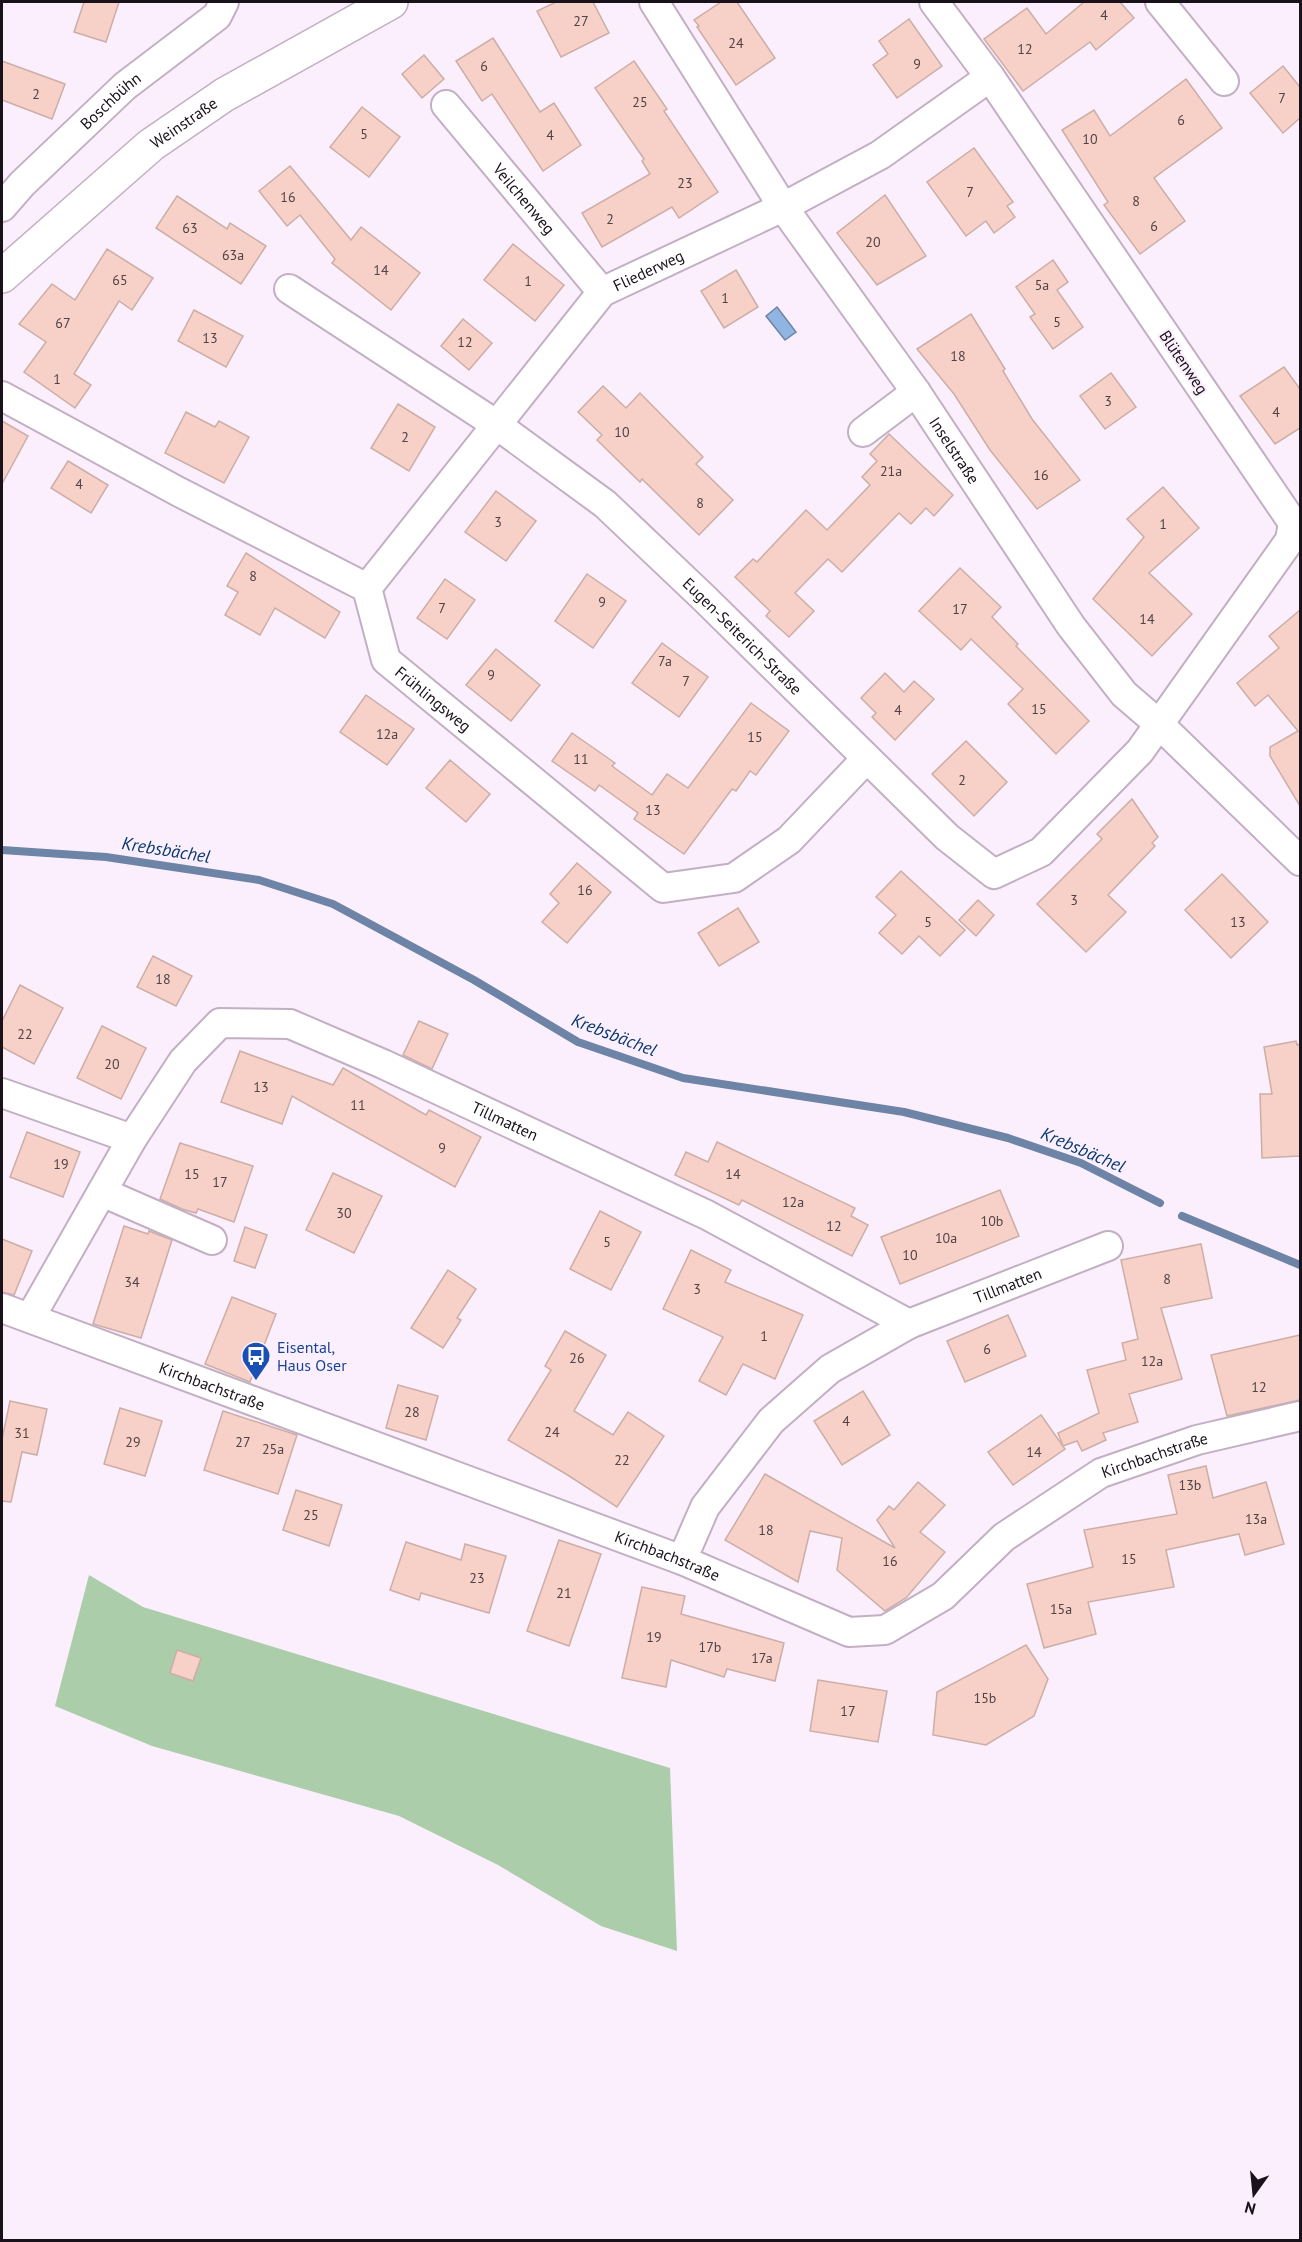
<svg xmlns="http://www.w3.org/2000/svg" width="1302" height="2242" font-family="'PT Sans',sans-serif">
  <rect width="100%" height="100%" fill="#fceffd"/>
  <polygon fill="#abcda9" points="89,1575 143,1607 670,1768 677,1951 601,1926 498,1865 399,1816 152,1746 55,1706"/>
  <polygon fill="#91b5e2" stroke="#6d84a6" stroke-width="1.5" points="777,307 796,332 785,340 766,316"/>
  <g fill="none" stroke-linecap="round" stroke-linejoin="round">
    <g stroke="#6d84a6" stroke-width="8">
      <polyline points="2,850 106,857 259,880 333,904 474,980 578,1042 683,1078 904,1112 1008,1138 1081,1163 1160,1203"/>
      <polyline points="1182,1216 1300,1265"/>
    </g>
  </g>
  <g fill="#f7d0c7" stroke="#ccaea6" stroke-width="1.5">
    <polygon points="84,2 119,2 106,42 74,32"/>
    <polygon points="556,2 593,2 609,33 561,57 537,11"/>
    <polygon points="721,2 737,2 775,58 736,85 697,27 699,26 694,20"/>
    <polygon points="1084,2 1120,2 1134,18 1096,50 1090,42 1023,91 984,39 1027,8 1046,34"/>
    <polygon points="909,19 942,66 897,98 873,65 888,54 879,41"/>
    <polygon points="493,38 540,112 554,103 581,145 543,171 492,94 482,101 456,61"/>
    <polygon points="424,55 444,79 422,98 402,74"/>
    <polygon points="2,61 65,84 52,119 2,100"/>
    <polygon points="634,61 667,109 664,111 718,192 679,218 672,207 602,247 582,213 650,174 642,161 644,159 595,88"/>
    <polygon points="1283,66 1300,87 1300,118 1283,133 1250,93"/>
    <polygon points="1186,79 1222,128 1154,178 1185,221 1140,254 1104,205 1108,202 1062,130 1094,110 1110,136"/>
    <polygon points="362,107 400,137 369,177 330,147"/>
    <polygon points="974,148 1013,202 1007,206 1015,217 994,233 986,221 966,236 927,182"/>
    <polygon points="290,166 351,240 361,227 420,273 391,310 332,263 335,259 300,215 287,226 259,191"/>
    <polygon points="885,195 926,256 877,285 837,233"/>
    <polygon points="177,196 227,229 230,223 266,246 241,284 156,228"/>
    <polygon points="513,244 564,285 535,321 484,280"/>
    <polygon points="107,249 153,278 132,310 119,301 74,374 91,385 75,408 24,372 46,342 19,324 52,284 75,300"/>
    <polygon points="1053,260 1068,282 1057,290 1083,327 1053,349 1030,317 1035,314 1016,287"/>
    <polygon points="736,270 758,307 724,328 701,291"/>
    <polygon points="194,310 243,336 226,367 178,341"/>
    <polygon points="971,314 1005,369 1003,371 1032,419 1080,480 1037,509 990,450 954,394 917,349"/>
    <polygon points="463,319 492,343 469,370 441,346"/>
    <polygon points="1284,367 1300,389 1300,428 1275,444 1240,396"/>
    <polygon points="1111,373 1136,407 1105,429 1080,396"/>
    <polygon points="603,386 626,408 640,393 703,457 696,464 733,500 699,535 642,479 640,482 597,440 602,435 578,412"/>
    <polygon points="398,404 435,427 409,471 371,448"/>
    <polygon points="186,412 215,427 219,421 249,437 224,483 165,453"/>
    <polygon points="2,421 28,436 2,484"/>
    <polygon points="889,434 953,495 934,516 926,508 911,524 899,513 842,572 828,559 795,593 814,611 789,637 766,616 770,611 735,577 753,559 757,562 806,510 827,530 870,485 862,477 877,461 870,454"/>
    <polygon points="68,461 108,485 91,513 51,488"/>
    <polygon points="1163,487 1199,528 1149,573 1192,614 1152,656 1093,599 1144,537 1127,519"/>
    <polygon points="496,491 536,521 506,561 465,532"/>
    <polygon points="246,553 340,612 325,638 275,608 260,635 225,615 238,592 227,586"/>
    <polygon points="960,568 1001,607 992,617 1018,644 1016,646 1089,721 1056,754 1008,704 1023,689 971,639 961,650 919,611"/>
    <polygon points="587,574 626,601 593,648 555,621"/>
    <polygon points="445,579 475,600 447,639 417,618"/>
    <polygon points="1300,610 1300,806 1270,756 1270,747 1298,731 1268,695 1255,706 1237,683 1279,648 1269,636"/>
    <polygon points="662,643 708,677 679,717 632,683"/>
    <polygon points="496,649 540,685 511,721 466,685"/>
    <polygon points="885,673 904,692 914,681 934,699 895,740 872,717 876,713 861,698"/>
    <polygon points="366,695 414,729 387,765 340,732"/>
    <polygon points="751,703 789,731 756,775 750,771 736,791 732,789 684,854 634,819 638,813 599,785 595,791 552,761 572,733 615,763 612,766 652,795 667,774 688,788"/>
    <polygon points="966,741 1007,782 974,816 932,774"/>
    <polygon points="450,760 490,794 466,822 426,788"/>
    <polygon points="1132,799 1158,837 1152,843 1155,846 1108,895 1126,912 1086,952 1037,904 1102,839 1097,834"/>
    <polygon points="577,863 611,892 567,943 542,922 559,903 550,894"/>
    <polygon points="901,871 965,930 940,956 919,936 902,954 879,933 896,915 876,897"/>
    <polygon points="1222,874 1268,922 1231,958 1185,910"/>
    <polygon points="978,900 994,915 976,936 959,920"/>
    <polygon points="738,908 759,942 719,966 698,933"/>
    <polygon points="153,956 192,976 176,1006 137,987"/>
    <polygon points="20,985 63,1008 34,1064 2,1047 2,1021"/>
    <polygon points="419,1021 448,1034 432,1069 403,1055"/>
    <polygon points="102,1026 146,1048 121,1099 77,1078"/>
    <polygon points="1296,1041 1297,1045 1300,1044 1300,1156 1262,1158 1260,1094 1272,1094 1264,1047"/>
    <polygon points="240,1051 333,1085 343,1068 426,1115 429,1110 481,1137 455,1187 292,1096 282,1124 221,1102"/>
    <polygon points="27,1132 80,1152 63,1197 10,1177"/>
    <polygon points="717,1142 855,1208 851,1216 868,1225 852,1256 742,1200 739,1205 675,1175 686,1152 708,1162"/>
    <polygon points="180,1143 253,1166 234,1222 198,1209 196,1213 182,1209 160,1199"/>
    <polygon points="333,1173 382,1196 354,1253 306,1230"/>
    <polygon points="1000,1190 1019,1236 900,1284 881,1237"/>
    <polygon points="600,1211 641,1232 611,1290 570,1269"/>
    <polygon points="124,1226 148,1234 149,1231 172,1240 141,1338 93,1324"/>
    <polygon points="245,1227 267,1235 255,1268 234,1261"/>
    <polygon points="2,1239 32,1251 14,1295 2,1292"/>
    <polygon points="1201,1244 1212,1298 1161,1308 1182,1379 1129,1394 1138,1422 1103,1433 1106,1440 1082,1451 1077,1441 1063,1446 1058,1433 1099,1413 1087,1370 1126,1360 1122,1343 1138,1339 1121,1260"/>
    <polygon points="691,1250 731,1270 725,1282 803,1315 775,1379 743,1364 726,1395 699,1381 723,1337 663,1309"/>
    <polygon points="448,1270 476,1289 457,1318 461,1320 443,1348 411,1328"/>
    <polygon points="232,1297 276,1314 250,1382 205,1364"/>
    <polygon points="1008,1315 1026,1356 965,1382 947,1341"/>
    <polygon points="565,1331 606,1355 574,1411 613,1435 628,1412 664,1436 617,1507 566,1474 508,1440 551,1370 545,1366"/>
    <polygon points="1300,1335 1300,1400 1227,1416 1211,1355"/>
    <polygon points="398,1385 438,1396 426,1440 386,1428"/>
    <polygon points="863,1391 890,1435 842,1465 814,1421"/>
    <polygon points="10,1401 47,1409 37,1455 22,1452 11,1502 2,1501 2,1439"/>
    <polygon points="120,1408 162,1421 145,1476 104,1464"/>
    <polygon points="223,1411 297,1435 278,1494 204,1470"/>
    <polygon points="1041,1415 1065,1449 1013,1485 988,1452"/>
    <polygon points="1206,1466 1213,1498 1266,1482 1284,1544 1245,1555 1239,1534 1166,1550 1174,1587 1088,1602 1096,1634 1044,1648 1027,1584 1093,1567 1084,1530 1177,1514 1168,1475"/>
    <polygon points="765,1474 895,1548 877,1520 889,1506 894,1510 918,1482 945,1505 920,1532 945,1552 906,1598 885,1611 837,1570 842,1538 810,1531 798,1582 725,1540"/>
    <polygon points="296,1490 342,1505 329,1546 283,1530"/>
    <polygon points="559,1540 601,1554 569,1646 527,1631"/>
    <polygon points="406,1542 461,1560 465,1544 506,1556 489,1613 421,1593 419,1600 390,1590"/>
    <polygon points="642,1587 685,1596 681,1614 784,1643 775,1681 727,1669 724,1677 671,1660 666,1687 622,1678"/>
    <polygon points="1026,1645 1048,1679 1034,1716 986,1745 933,1735 937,1692"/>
    <polygon points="177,1650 201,1658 193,1681 170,1673"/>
    <polygon points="818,1680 887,1691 878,1742 810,1731"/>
  </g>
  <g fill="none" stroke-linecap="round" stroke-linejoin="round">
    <g stroke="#c3afc4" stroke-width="32">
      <g id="minor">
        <path id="s1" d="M654 2 783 207 916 392 1071 626 1124 694 1160 725 1300 861"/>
        <polyline points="1160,2 1224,81"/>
        <path id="s2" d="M446 105 602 292"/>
        <path id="s3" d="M2 207 22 184 125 86 217 16 224 2"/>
        <path id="s4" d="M289 289 497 425 605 504 704 598 947 837 994 874 1041 852 1140 751 1290 540 1293 523 990 77 934 2"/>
        <path id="s5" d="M2 396 179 492 367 588 386 660 663 888 734 878 789 840 866 759"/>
        <polyline points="863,432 916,392"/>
        <path id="s6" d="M367 588 602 292 783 207 880 155 990 77"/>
        <polyline points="2,1093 132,1139"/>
        <polyline points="102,1192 212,1240"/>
        <path id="s7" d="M2 1308 682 1560 849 1632 885 1630 943 1596 1004 1537 1101 1473 1197 1440 1300 1416"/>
        <path id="s8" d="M30 1318 132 1139 183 1061 220 1023 290 1024 383 1064 707 1215 909 1324 830 1369 771 1421 705 1507 682 1560"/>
        <path id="s9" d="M909 1324 1108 1246"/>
      </g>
    </g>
    <g stroke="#c3afc4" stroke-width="36">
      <g id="major">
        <path id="s10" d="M2 276 151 145 224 95 391 2"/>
      </g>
    </g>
    <use href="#minor" stroke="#fff" stroke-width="28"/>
    <use href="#major" stroke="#fff" stroke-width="33"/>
  </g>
  <defs>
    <g id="bus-pin" transform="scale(1.5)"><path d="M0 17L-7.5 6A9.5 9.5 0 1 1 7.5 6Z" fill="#1a4fb4" stroke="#fceffd"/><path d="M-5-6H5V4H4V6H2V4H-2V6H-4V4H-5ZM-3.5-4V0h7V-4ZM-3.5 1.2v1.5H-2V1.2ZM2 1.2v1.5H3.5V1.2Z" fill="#fff"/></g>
  </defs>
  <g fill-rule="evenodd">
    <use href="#bus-pin" x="256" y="1356"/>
  </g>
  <g text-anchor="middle" stroke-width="4.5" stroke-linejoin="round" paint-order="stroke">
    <g font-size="14" fill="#514245">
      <text x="1104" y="20">4</text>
      <text x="581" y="26">27</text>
      <text x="736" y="48">24</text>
      <text x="1025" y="54">12</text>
      <text x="917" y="69">9</text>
      <text x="484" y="71">6</text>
      <text x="36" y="99">2</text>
      <text x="1282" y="103">7</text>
      <text x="640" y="107">25</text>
      <text x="1181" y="125">6</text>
      <text x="364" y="139">5</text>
      <text x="550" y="140">4</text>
      <text x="1090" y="144">10</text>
      <text x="685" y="188">23</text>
      <text x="970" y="197">7</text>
      <text x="288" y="202">16</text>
      <text x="1136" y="206">8</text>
      <text x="610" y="224">2</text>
      <text x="1154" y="231">6</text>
      <text x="190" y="233">63</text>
      <text x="873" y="247">20</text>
      <text x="233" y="260">63a</text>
      <text x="381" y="275">14</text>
      <text x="120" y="285">65</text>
      <text x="528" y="286">1</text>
      <text x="1042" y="290">5a</text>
      <text x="725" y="303">1</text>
      <text x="1057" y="327">5</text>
      <text x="63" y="328">67</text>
      <text x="210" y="343">13</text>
      <text x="465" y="347">12</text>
      <text x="958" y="361">18</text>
      <text x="57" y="384">1</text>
      <text x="1108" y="406">3</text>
      <text x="1276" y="417">4</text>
      <text x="622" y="437">10</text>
      <text x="405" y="442">2</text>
      <text x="891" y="476">21a</text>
      <text x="1041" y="480">16</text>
      <text x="79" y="489">4</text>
      <text x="700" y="508">8</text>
      <text x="498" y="527">3</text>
      <text x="1163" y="529">1</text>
      <text x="253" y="581">8</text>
      <text x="602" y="607">9</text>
      <text x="442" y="613">7</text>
      <text x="960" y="614">17</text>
      <text x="1147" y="624">14</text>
      <text x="665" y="666">7a</text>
      <text x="491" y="680">9</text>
      <text x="686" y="686">7</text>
      <text x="1039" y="714">15</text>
      <text x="898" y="715">4</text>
      <text x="387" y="739">12a</text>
      <text x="755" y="742">15</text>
      <text x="581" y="764">11</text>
      <text x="962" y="785">2</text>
      <text x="653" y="815">13</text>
      <text x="585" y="895">16</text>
      <text x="1074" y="905">3</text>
      <text x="928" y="927">5</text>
      <text x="1238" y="927">13</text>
      <text x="163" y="984">18</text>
      <text x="25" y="1039">22</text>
      <text x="112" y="1069">20</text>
      <text x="261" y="1092">13</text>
      <text x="358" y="1110">11</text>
      <text x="442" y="1153">9</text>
      <text x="61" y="1169">19</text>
      <text x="192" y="1179">15</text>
      <text x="733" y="1179">14</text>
      <text x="220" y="1187">17</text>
      <text x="793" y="1207">12a</text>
      <text x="344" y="1218">30</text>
      <text x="992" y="1226">10b</text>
      <text x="834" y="1231">12</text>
      <text x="946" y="1243">10a</text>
      <text x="607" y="1247">5</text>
      <text x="910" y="1260">10</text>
      <text x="1167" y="1284">8</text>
      <text x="132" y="1287">34</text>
      <text x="697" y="1294">3</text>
      <text x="764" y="1341">1</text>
      <text x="987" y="1354">6</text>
      <text x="577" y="1363">26</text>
      <text x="1152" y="1366">12a</text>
      <text x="1259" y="1392">12</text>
      <text x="412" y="1417">28</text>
      <text x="846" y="1426">4</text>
      <text x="552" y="1437">24</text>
      <text x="22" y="1438">31</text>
      <text x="133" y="1447">29</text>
      <text x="243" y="1447">27</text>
      <text x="273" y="1454">25a</text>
      <text x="1034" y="1457">14</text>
      <text x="622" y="1465">22</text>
      <text x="1190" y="1490">13b</text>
      <text x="311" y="1520">25</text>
      <text x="1256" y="1524">13a</text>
      <text x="766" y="1535">18</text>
      <text x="1129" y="1564">15</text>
      <text x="890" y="1566">16</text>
      <text x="477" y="1583">23</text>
      <text x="564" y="1598">21</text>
      <text x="1061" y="1614">15a</text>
      <text x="654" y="1642">19</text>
      <text x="710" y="1652">17b</text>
      <text x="762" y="1663">17a</text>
      <text x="985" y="1703">15b</text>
      <text x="848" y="1716">17</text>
    </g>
    <g font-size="16" fill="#1a121a" stroke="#fceffd">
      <text dy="6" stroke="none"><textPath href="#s3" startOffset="152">Boschbühn</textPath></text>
      <text dy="6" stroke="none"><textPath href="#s10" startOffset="238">Weinstraße</textPath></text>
      <text dy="6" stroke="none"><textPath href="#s2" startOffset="122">Veilchenweg</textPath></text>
      <text dy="6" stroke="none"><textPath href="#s6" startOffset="429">Fliederweg</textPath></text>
      <text transform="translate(1184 362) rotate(56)" y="6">Blütenweg</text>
      <text dy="6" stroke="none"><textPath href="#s1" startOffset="540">Inselstraße</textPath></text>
      <text dy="6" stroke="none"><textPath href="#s4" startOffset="573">Eugen-Seiterich-Straße</textPath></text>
      <text dy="6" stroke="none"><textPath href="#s5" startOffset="548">Frühlingsweg</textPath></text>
      <text dy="6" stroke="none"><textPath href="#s8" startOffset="658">Tillmatten</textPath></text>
      <text dy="6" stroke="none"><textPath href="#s9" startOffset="106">Tillmatten</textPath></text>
      <text dy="6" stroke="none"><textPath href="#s7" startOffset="224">Kirchbachstraße</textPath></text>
      <text dy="6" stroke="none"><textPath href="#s7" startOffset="1268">Kirchbachstraße</textPath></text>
      <text dy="6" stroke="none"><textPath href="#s7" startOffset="710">Kirchbachstraße</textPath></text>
    </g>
    <g font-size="16" fill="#164399" stroke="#fceffd" text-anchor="start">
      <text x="277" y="1353">Eisental,<tspan x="277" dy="18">Haus Oser</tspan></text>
    </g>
    <g font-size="18" font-style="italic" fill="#083a70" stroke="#fceffd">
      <text transform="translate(166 850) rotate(9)" y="6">Krebsbächel</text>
      <text transform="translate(614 1035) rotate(21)" y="6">Krebsbächel</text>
      <text transform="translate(1083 1150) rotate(23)" y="6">Krebsbächel</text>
    </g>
  </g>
  <rect width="1302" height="2242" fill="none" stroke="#1a121a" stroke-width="6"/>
  <g transform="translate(1254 2194) rotate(195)" stroke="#fceffd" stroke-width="4.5" paint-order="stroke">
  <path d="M0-4.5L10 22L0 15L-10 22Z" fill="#1a121a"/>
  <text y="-9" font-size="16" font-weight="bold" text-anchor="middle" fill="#1a121a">N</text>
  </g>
</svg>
